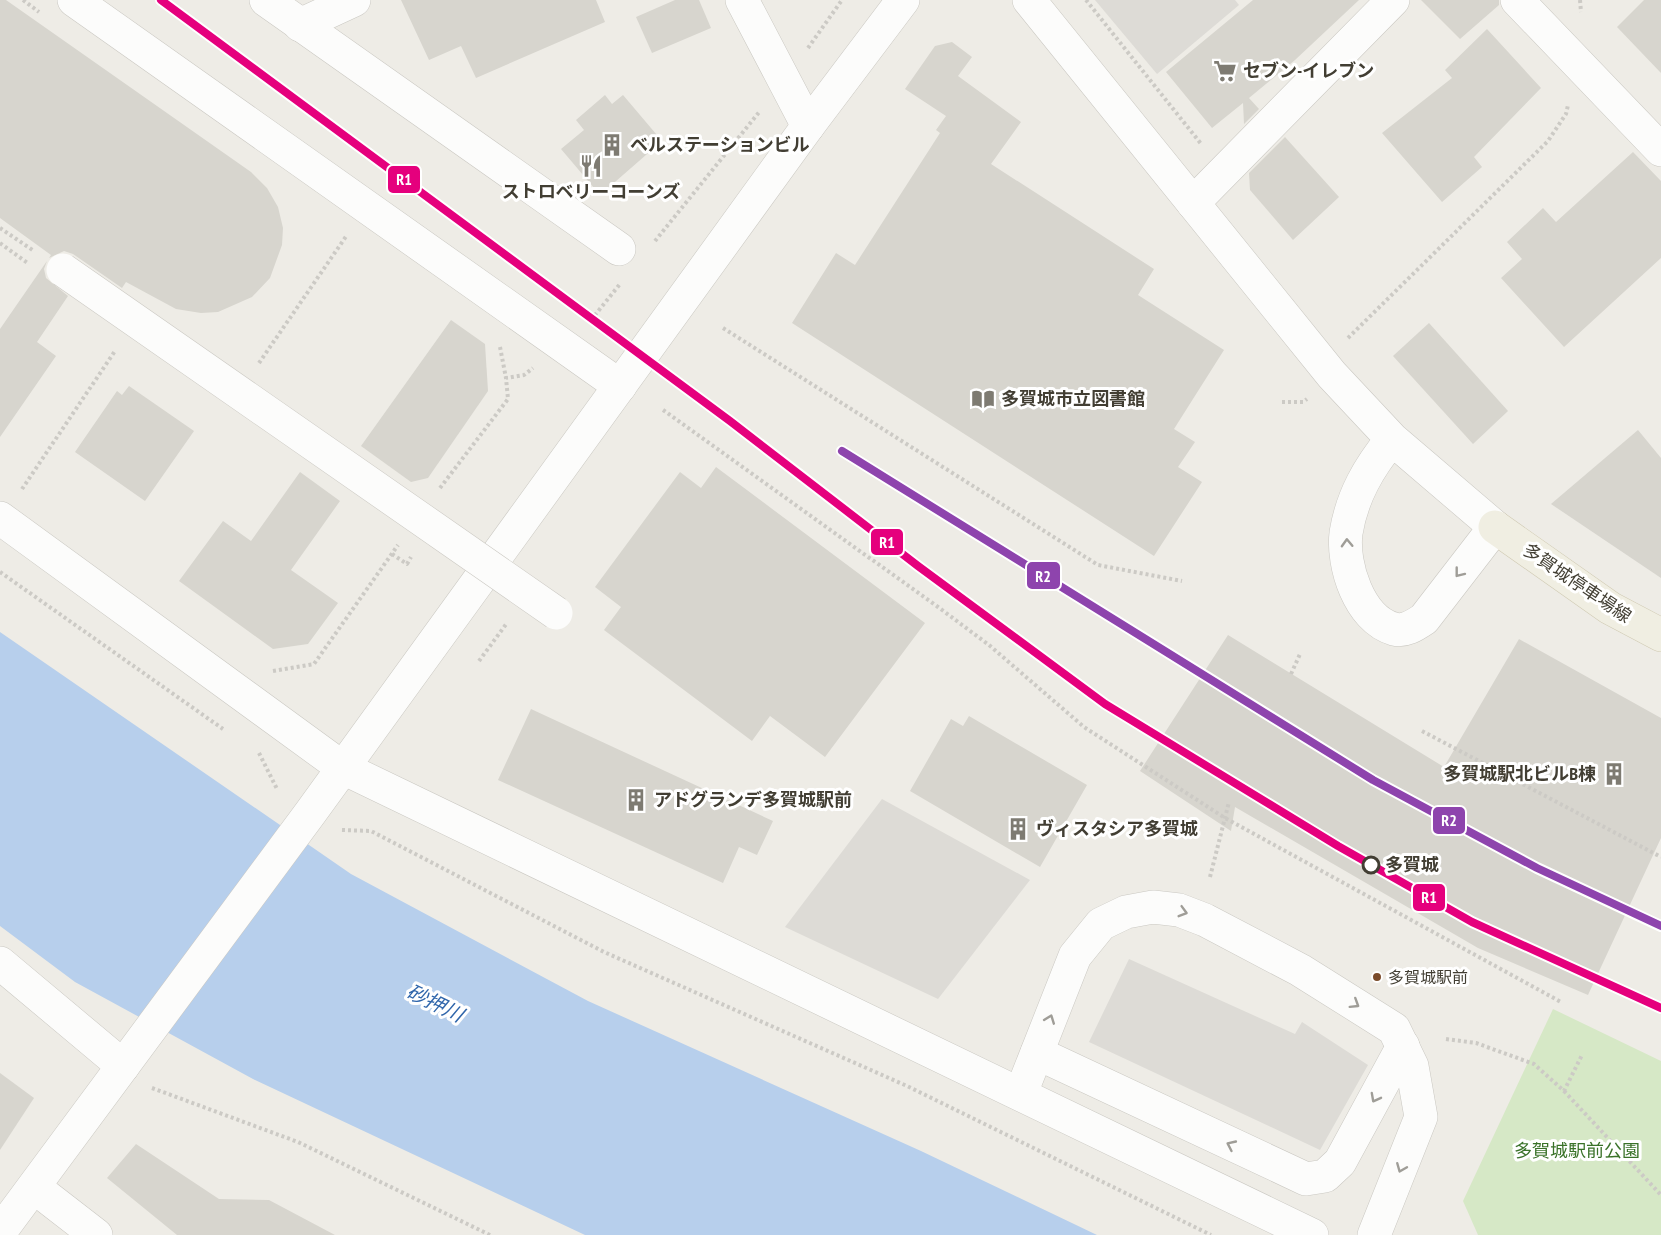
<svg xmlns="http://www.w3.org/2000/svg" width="1661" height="1235" font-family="'PT Sans Narrow','Noto Sans JP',sans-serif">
  <rect width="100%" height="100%" fill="#eeece6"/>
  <polygon fill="#d6e8c6" points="1553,1009 1661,1061 1661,1235 1478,1235 1463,1201"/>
  <g fill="#dddbd6">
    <polygon points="1095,0 1235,0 1239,5 1157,74"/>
    <polygon points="882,799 1030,880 938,999 785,927"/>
    <polygon points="1129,959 1295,1034 1302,1022 1368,1065 1320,1150 1089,1042"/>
  </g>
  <polygon fill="#b7cfec" points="0,632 351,874 588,1001 921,1151 1097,1235 585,1235 253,1079 75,982 0,926"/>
  <g fill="#d7d5ce">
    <polygon points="0,0 6,0 251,172 267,188 278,207 283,228 282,245 270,278 252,297 218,312 201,313 176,309 126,282 122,288 73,254 64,251 49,258 51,255 0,218"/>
    <polygon points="401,0 596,0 605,22 476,78 461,46 429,60"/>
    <polygon points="675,0 699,0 711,28 652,53 636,17"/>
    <polygon points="1253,0 1359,0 1295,60 1249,98 1259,109 1244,124 1243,103 1212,128 1166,72"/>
    <polygon points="1421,0 1499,0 1499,5 1460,39"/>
    <polygon points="1644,0 1661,0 1661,73 1617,27"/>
    <polygon points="1487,29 1541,88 1474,157 1482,167 1442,202 1382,133 1452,78 1445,70"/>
    <polygon points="952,42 972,57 958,76 1021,122 991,164 1154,269 1138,295 1224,350 1174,429 1195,442 1178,467 1202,482 1154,556 792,323 836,253 855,265 940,133 936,130 946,116 905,89 935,46"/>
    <polygon points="605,95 612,104 623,95 662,141 600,195 561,149 584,130 576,120"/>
    <polygon points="1285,137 1339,197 1293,240 1250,190 1249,173"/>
    <polygon points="1633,152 1661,181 1661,258 1564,347 1501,278 1522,259 1507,242 1543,208 1556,222"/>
    <polygon points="47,261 44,269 46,278 68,296 37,342 56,356 0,437 0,329"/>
    <polygon points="451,320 485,344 488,391 428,478 411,482 361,446"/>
    <polygon points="1429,323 1508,411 1473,444 1393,356"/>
    <polygon points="129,386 194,431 145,501 75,452 117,391 122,395"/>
    <polygon points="1638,430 1661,458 1661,578 1551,504"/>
    <polygon points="716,467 925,623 825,757 770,716 752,741 604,630 621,607 595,587 680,472 701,488"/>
    <polygon points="300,472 340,501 291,570 338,603 308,644 273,649 179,581 223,521 251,541"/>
    <polygon points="1228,635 1444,767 1519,639 1661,718 1661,838 1588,995 1478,948 1235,807 1231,831 1140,771"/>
    <polygon points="531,709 773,821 757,855 739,847 723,883 498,780"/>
    <polygon points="969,716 1087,785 1040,867 910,791 951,719 963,726"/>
    <polygon points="0,1073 34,1098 0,1150"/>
    <polygon points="136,1144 219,1199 269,1200 335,1235 177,1235 107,1178"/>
  </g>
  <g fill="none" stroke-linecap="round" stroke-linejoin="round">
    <g stroke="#cac8c2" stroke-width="34">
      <g id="minor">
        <polyline points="74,0 620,386"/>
        <polyline points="266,0 619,249"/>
        <polyline points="742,0 808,126"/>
        <path d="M1029 0 1332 375 1392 439 1495 527 1424 619C1415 625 1405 632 1394 629 1359 619 1342 565 1346 533 1352 496 1369 467 1392 439"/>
        <polyline points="1517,0 1661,150"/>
        <polyline points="300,25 354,0"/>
        <polyline points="1193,203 1393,0"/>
        <polyline points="0,518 343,768 1312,1235"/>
        <polyline points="0,963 123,1066"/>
        <polyline points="1037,1053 1306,1179 1325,1176 1340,1162 1403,1046"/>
        <polyline points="1021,1093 1075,956 1101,924 1126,912 1153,907 1179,910 1205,920 1300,970 1394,1029 1412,1066 1421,1117 1374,1235"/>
        <polyline points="34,1187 96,1235"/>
        <polyline points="0,1232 311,812 808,126 903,0"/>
      </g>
    </g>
    <g stroke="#d0cab3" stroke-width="34">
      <polyline id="major" points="1495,527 1610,608 1661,635"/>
    </g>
    <g stroke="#cccac5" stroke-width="4" stroke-dasharray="3 3" stroke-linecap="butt">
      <polyline points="23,0 39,12"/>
      <polyline points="1086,0 1202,145"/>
      <polyline points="1580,0 1581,12"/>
      <polyline points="808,48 842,0"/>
      <polyline points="0,228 34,251"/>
      <polyline points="655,241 760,111"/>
      <polyline points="0,243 29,264"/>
      <polyline points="591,320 620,284"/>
      <polyline points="723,328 1098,565 1182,581"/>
      <polyline points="1348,338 1548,141 1566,114 1568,105"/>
      <polyline points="500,347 506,378"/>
      <polyline points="259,363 347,235"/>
      <polyline points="1282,402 1303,402 1307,399"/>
      <polyline points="663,410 938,607 989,645 1084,727 1225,818 1561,1002"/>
      <polyline points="440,488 508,399 506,378 524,375 533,368"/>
      <polyline points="22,489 115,351"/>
      <polyline points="392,554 407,564 411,557"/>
      <polyline points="0,572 223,729"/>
      <polyline points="479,661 507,623"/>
      <polyline points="273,671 314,664 398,545"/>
      <polyline points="1291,674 1300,654"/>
      <polyline points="1422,731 1661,857"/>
      <polyline points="259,753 277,789"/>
      <polyline points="342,830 371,831 604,952 907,1086 1211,1235"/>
      <polyline points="1210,877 1229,802"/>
      <polyline points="1446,1039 1476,1043 1534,1064 1564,1091 1582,1055"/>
      <polyline points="152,1088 298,1142 490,1235"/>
      <polyline points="1564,1091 1661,1195"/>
    </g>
    <use href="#minor" stroke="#fcfcfb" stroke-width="33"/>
    <use href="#major" stroke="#f0eee2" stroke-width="33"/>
    <g stroke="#cac8c2" stroke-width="34" stroke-linecap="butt">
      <polyline id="minor-bridge" points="63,270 556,613"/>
    </g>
    <use href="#minor-bridge" stroke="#fcfcfb" stroke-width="33"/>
    <g stroke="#fff" stroke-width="12">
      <polyline id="rail-1" points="161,0 730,421 918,566 1105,704 1338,846 1472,922 1661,1008"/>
    </g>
    <g stroke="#fff" stroke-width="12">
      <polyline id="rail-2" points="842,451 1373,780 1537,868 1661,926"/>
    </g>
    <use href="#rail-1" stroke="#e5007d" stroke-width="8"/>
    <use href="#rail-2" stroke="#8e44ad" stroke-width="8"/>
  </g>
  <defs><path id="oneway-chevron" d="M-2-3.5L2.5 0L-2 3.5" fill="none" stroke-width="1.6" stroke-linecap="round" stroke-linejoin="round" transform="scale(1.5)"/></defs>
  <g stroke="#9f9d97">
    <use href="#oneway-chevron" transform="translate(1347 543) rotate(-92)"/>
    <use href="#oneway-chevron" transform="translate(1459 573) rotate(128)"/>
    <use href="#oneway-chevron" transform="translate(1183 912) rotate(16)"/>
    <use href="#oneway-chevron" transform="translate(1355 1004) rotate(32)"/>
    <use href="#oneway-chevron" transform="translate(1050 1019) rotate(-69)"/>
    <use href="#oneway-chevron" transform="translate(1375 1098) rotate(118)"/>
    <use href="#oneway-chevron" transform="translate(1231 1145) rotate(-155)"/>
    <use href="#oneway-chevron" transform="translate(1401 1168) rotate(112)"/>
  </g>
  <defs>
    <g id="supermarket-bare" transform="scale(1.8)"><path d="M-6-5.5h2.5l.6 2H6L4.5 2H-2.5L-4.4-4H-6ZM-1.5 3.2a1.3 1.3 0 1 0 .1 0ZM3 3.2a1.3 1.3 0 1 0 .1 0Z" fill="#7e7b72" stroke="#fff" stroke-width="2.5" paint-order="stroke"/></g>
    <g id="building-bare" transform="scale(1.8)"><path d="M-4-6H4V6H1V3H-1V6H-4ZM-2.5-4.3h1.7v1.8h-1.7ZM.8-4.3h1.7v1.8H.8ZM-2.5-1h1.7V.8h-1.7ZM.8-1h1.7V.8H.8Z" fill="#7e7b72" stroke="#fff" stroke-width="2.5" paint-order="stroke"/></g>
    <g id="restaurant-bare" transform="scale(1.8)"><path d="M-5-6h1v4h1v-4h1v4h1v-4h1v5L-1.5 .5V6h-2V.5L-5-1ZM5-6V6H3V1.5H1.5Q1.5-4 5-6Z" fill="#7e7b72" stroke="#fff" stroke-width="2.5" paint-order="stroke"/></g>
    <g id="library-bare" transform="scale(1.8)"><path d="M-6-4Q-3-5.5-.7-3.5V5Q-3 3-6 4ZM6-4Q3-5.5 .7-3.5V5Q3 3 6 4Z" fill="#7e7b72" stroke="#fff" stroke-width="2.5" paint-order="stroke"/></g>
  </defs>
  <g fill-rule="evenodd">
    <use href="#supermarket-bare" x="1225" y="71"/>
    <use href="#building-bare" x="612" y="145"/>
    <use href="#restaurant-bare" x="591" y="166"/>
    <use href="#library-bare" x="983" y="399"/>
    <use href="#building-bare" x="1614" y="774"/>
    <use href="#building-bare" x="636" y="800"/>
    <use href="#building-bare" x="1018" y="829"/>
  </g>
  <circle fill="#fff" stroke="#423e33" stroke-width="3" cx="1371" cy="865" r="8"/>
  <circle fill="#7a4b2a" stroke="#fff" stroke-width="2" cx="1377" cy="977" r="5"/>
  <g text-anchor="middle" stroke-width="6" stroke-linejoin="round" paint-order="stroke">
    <g font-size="16" fill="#423e33" stroke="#fff" text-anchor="start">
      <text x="1388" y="983">多賀城駅前</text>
    </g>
    <g font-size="18" font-weight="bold" fill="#423e33" stroke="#fff" text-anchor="start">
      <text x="1243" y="77">セブン-イレブン</text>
      <text x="630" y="151">ベルステーションビル</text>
      <text x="591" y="198" text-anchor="middle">ストロベリーコーンズ</text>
      <text x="1001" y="405">多賀城市立図書館</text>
      <text x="1596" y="780" text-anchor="end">多賀城駅北ビルB棟</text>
      <text x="654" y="806">アドグランデ多賀城駅前</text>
      <text x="1036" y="835">ヴィスタシア多賀城</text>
    </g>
    <g font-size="18" fill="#423e33" stroke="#fff">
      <text transform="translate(1577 583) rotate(34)" y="6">多賀城停車場線</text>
    </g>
    <g font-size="18" font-weight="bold" fill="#423e33" stroke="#fff" text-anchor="start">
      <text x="1385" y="871">多賀城</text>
    </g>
    <g font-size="18" fill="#3a7229" stroke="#fff">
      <text x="1577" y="1157">多賀城駅前公園</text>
    </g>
    <g font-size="20" font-style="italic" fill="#3066ab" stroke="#fff">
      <text transform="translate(435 1003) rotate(26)" y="7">砂押川</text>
    </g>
  </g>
  <g stroke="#fff" stroke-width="2">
    <rect x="387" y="165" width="34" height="29" rx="6" fill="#e5007d"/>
    <rect x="870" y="528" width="34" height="28" rx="6" fill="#e5007d"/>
    <rect x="1026" y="561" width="35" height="29" rx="6" fill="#8e44ad"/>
    <rect x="1432" y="806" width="34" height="29" rx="6" fill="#8e44ad"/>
    <rect x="1412" y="883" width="34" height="29" rx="6" fill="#e5007d"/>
  </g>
  <g font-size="16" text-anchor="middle" font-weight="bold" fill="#fff">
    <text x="404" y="185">R1</text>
    <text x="887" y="548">R1</text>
    <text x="1043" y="582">R2</text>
    <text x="1449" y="826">R2</text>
    <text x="1429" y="903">R1</text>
  </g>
</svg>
